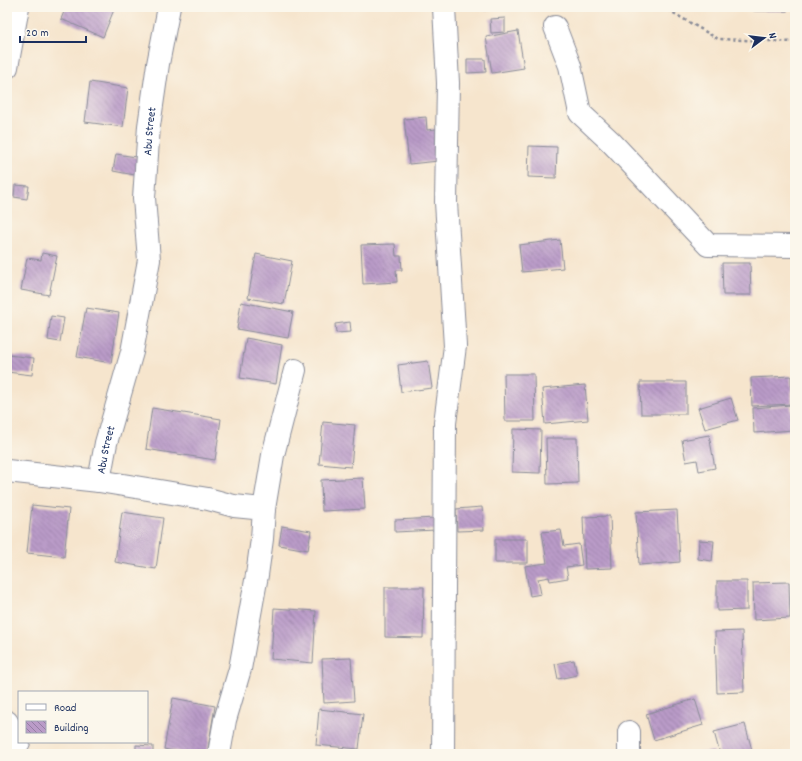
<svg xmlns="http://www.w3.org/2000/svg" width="802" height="761" font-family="Dekko,sans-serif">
  <defs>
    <pattern id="building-back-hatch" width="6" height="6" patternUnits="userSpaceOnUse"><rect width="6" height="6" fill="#ba9bc8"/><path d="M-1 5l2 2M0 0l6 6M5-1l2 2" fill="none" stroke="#967fa6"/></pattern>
  </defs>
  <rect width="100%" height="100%" fill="#fbf7ec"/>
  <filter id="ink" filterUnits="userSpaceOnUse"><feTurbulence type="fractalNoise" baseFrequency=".025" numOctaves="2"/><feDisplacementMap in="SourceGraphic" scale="8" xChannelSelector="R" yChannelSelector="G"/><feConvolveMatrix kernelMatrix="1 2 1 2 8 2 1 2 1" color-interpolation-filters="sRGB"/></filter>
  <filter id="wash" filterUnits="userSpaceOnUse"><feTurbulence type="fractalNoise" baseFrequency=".012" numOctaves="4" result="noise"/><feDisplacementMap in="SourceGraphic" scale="16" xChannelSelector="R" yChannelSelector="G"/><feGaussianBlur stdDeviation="0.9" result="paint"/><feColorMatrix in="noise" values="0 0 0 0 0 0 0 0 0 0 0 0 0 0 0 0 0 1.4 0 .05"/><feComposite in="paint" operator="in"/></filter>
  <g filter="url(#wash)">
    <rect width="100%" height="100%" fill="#f6e5cd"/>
    <g id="blocks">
      <g fill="url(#building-back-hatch)">
        <polygon points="66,7 115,7 103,37 61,19"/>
        <rect x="754" y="7" width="33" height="4"/>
        <polygon points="505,18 505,32 491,33 490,19"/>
        <polygon points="518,31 524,68 492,73 486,37"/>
        <polygon points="467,59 485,59 486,72 467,73"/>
        <polygon points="90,82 128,88 123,127 85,122"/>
        <polygon points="426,117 427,130 436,129 439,161 409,164 404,119"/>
        <polygon points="529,146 557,147 556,178 528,177"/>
        <polygon points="116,154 143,158 140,176 113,171"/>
        <polygon points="15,185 29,186 27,199 14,197"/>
        <polygon points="560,240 563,268 522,272 519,245"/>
        <polygon points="395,244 396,256 401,256 402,270 396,270 397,282 363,284 361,245"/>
        <polygon points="42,253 57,256 49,295 21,290 27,258 41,260"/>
        <polygon points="256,254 292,261 284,304 248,298"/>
        <polygon points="722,263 750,263 751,295 723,295"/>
        <polygon points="241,302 293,312 288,338 237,329"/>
        <polygon points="86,308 119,313 111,363 77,357"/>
        <polygon points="51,316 64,318 60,342 48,340"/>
        <polygon points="350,322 351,332 336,333 335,324"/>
        <polygon points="246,338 282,345 276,384 240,378"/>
        <polygon points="8,355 34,358 32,375 7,372"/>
        <polygon points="428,361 432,388 401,392 398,365"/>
        <polygon points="504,374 534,374 535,421 505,421"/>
        <polygon points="791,376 792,404 752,406 751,378"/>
        <polygon points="640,382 686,382 686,414 641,414"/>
        <polygon points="585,385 588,420 545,424 542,389"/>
        <polygon points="731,398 738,420 705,429 698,408"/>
        <polygon points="791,405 793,430 754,433 753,408"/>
        <polygon points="152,408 221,419 215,460 146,449"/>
        <polygon points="323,422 355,425 351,467 319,464"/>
        <polygon points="513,429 541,430 540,473 512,472"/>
        <polygon points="709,435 715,468 699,471 697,460 686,462 682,440"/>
        <polygon points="546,438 577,438 578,483 547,484"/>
        <polygon points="363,478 365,509 322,511 321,480"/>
        <polygon points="32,505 69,509 64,557 27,553"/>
        <polygon points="482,507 484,530 457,531 456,509"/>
        <polygon points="677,510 680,562 639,565 636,512"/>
        <polygon points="122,512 163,518 156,569 115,562"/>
        <polygon points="610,516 612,568 585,569 583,517"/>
        <polygon points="436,518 436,530 395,532 395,520"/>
        <polygon points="282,526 311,531 308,550 279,545"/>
        <polygon points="561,530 564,546 579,544 582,565 566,567 568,578 550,581 549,577 538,579 541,594 530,596 525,566 547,563 542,532"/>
        <rect x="495" y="539" width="33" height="24"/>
        <polygon points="699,540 714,541 712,561 698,559"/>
        <polygon points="717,581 747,581 747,610 717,611"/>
        <polygon points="789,582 790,618 754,620 753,583"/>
        <polygon points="385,587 424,587 423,638 385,637"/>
        <polygon points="274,608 316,611 313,663 271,659"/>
        <polygon points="742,631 744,692 717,693 715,632"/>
        <polygon points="351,658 354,701 324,703 322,659"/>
        <polygon points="574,660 577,675 558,679 555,664"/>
        <polygon points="173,698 215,706 207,754 188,754 164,749"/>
        <polygon points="695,699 703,725 654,740 646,714"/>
        <polygon points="319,709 363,714 359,749 316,745"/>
        <polygon points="745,724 753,754 720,754 714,732"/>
        <polygon points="136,745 153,746 153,754 136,754"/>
        <polygon points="714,751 714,754 698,754 698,753"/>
      </g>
    </g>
  </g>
  <g filter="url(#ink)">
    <use href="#blocks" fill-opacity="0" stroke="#888a96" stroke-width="1"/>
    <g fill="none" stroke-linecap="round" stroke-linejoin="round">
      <g stroke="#888a96" stroke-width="24">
        <g id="minor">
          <polyline points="555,27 570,66 580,113 611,142 708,245 795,246"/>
          <polyline points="7,67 18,7"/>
          <polyline points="7,471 99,481 208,499 234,506 264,509 262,539 257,575 240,669 225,720 219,754"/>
          <path id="s1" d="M99 481 106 443 132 352 149 260 144 198 149 126 158 64 169 7"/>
          <polyline points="264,509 273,455 295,370"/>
          <polyline points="7,722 19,742"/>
          <polyline points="443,754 445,423 455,346 446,202 448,83 444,7"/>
          <polyline points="629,754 629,732"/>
        </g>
      </g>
      <g stroke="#888a96" stroke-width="2.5" stroke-dasharray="3 3" stroke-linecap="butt">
        <polyline points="663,7 718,39 795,42"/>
        <polyline points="484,10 526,8 531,7"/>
      </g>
      <use href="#minor" stroke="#fff" stroke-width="22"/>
    </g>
  </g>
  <g text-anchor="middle" stroke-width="3" stroke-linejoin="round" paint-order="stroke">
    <g font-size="12" fill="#1b2f5e" stroke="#fbf7ec">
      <text dy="4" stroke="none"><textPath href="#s1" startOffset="356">Abu Street</textPath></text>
      <text dy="4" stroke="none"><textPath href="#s1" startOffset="32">Abu Street</textPath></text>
    </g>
  </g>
  <rect width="802" height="761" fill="none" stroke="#fbf7ec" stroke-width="24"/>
  <rect x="18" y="691" width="130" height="52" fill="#fbf7ec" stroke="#a1a7b3"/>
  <rect x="26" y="704" width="20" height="6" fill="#ffffff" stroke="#a1a7b3"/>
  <text x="54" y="711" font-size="12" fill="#1b2f5e">Road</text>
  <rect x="26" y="721" width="20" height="12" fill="url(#building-back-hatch)" stroke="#a1a7b3"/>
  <text x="54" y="731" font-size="12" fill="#1b2f5e">Building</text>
  <g transform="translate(764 38) rotate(75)" stroke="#fbf7ec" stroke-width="3" paint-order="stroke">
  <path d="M0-3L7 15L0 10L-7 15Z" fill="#1b2f5e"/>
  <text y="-6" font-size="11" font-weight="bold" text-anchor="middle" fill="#1b2f5e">N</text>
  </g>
  <path d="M20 36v6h66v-6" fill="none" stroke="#1b2f5e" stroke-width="2"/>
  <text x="26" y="36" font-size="12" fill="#1b2f5e" stroke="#fbf7ec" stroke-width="3" paint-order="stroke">20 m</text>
</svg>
